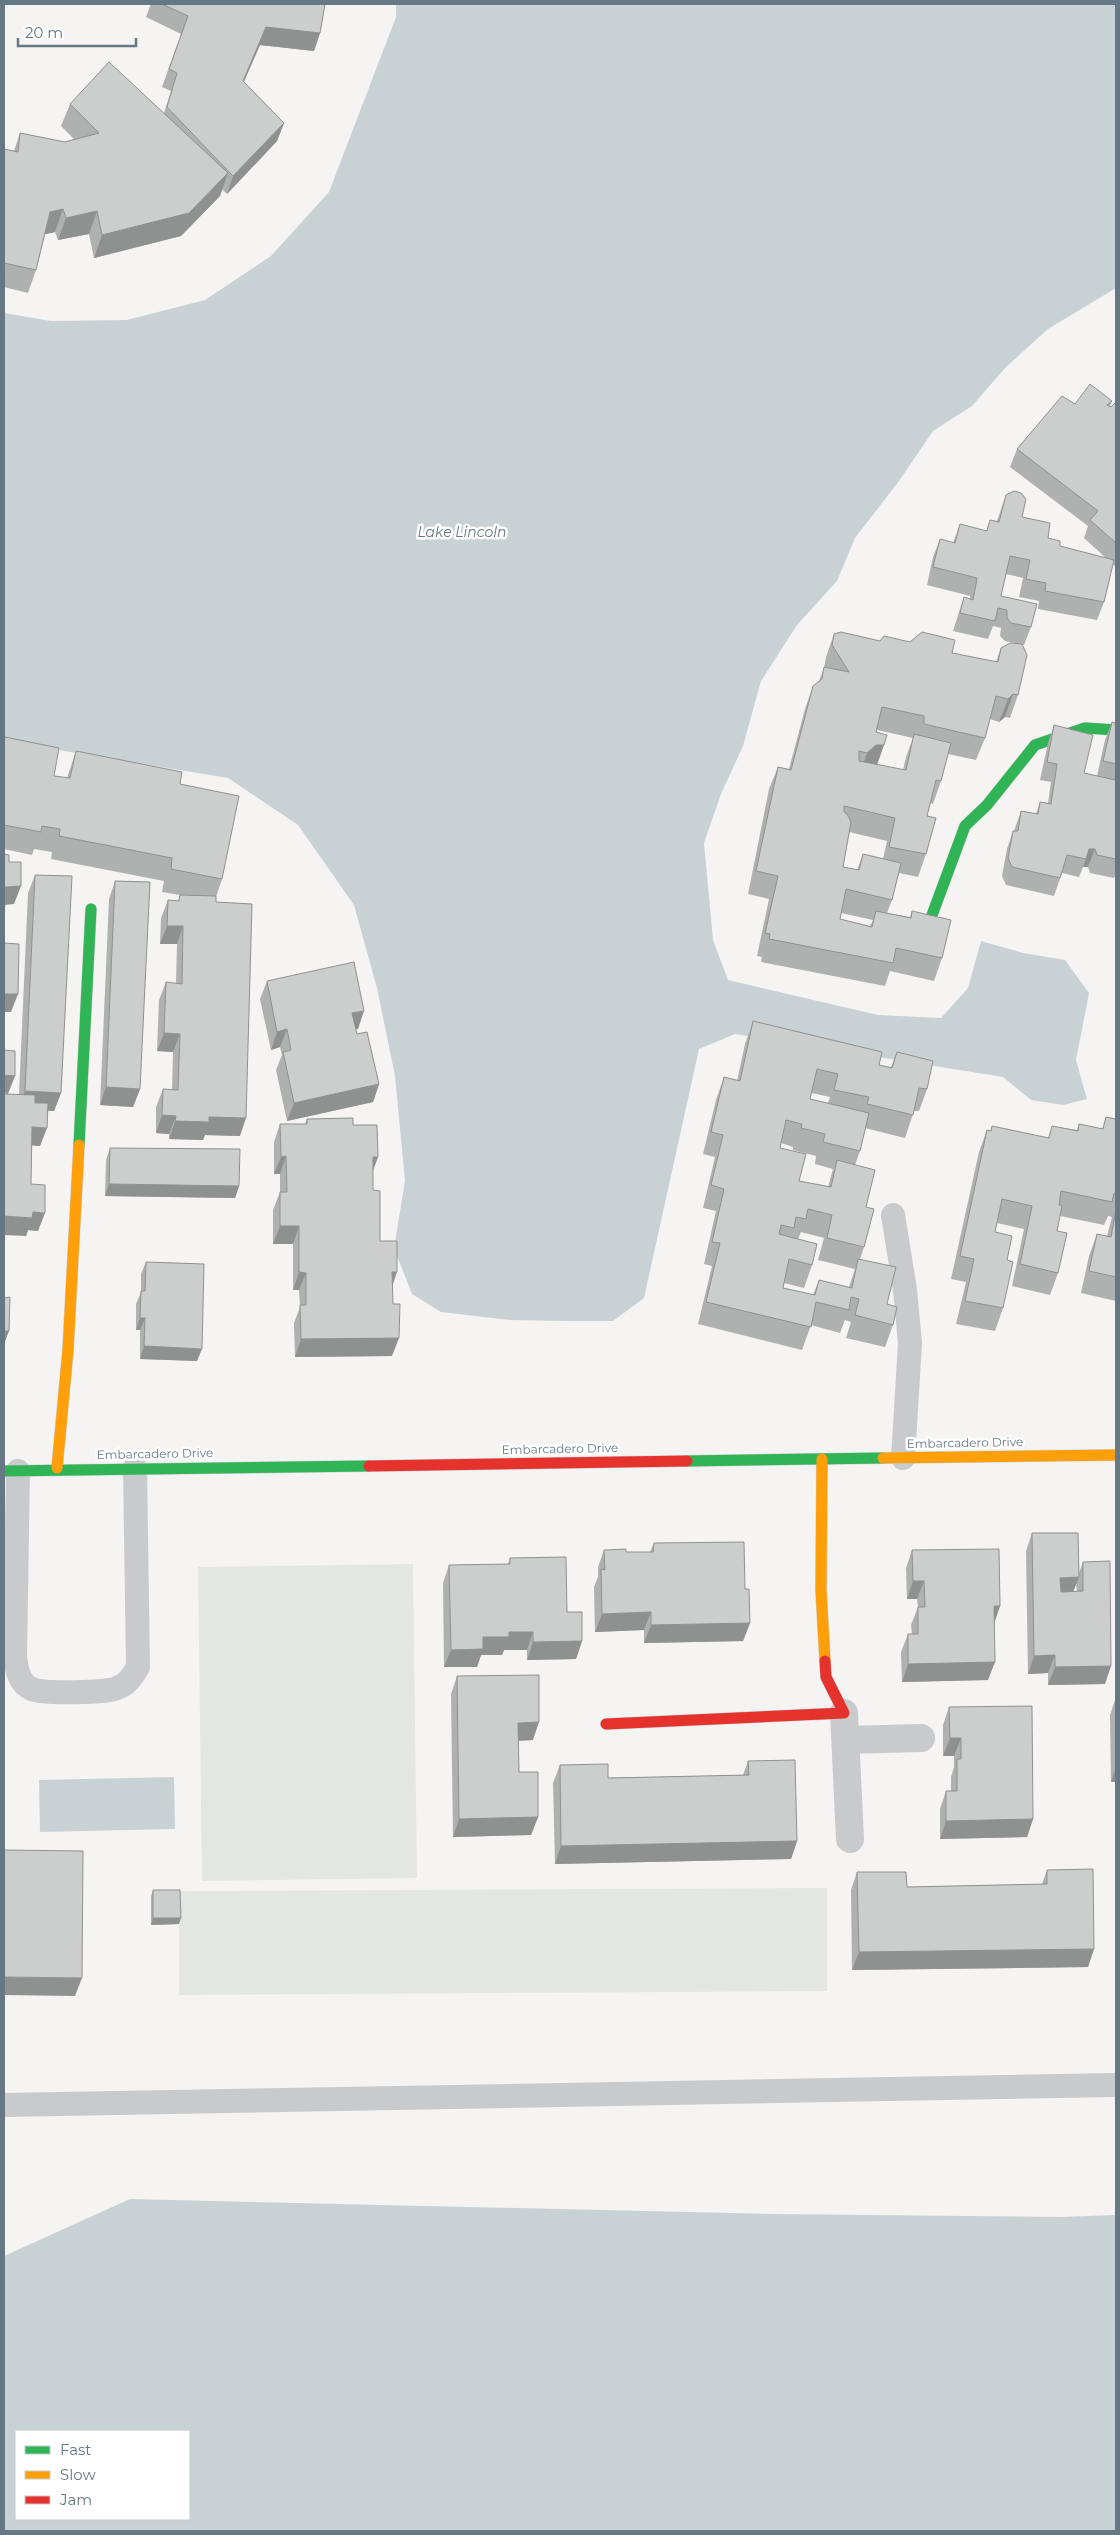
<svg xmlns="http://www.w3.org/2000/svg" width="1120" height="2535" font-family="Montserrat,sans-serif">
  <rect width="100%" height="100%" fill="#f5f4f3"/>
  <g fill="#e4e7e1">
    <polygon points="413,1564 417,1878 202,1881 198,1567"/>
    <polygon points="827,1888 827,1991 179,1995 179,1891"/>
  </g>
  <g fill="#c8d2d4" fill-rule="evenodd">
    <polygon points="396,4 1116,4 1116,288 1048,329 1006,367 972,406 933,431 899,481 855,538 837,581 797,625 761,681 743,746 721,794 704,843 713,940 728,980 878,1015 941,1018 968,988 981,941 1023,953 1065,960 1089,993 1076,1060 1087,1099 1063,1105 1031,1100 1003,1077 735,1034 699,1049 644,1298 613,1321 563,1321 511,1320 441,1312 412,1294 394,1248 405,1181 395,1076 377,988 354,905 298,825 228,778 4,741 4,313 51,321 127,320 205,300 271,256 329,192 396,17"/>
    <polygon points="174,1777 175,1829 40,1832 39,1780"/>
    <path d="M130 2199 772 2214 1060 2217 1116 2215V2531H4V2256ZM16 2431H189V2519H16Z"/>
  </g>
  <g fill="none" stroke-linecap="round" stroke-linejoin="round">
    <g stroke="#d0d1d2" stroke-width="12">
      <g id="fast">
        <polyline points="925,934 965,826 987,805 1035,745 1085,728 1116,730"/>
        <polyline points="79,1145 91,909"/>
        <polyline points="687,1461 883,1458"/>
        <polyline points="4,1471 369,1466"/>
      </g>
    </g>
    <g stroke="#d0d1d2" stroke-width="12">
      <g id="slow">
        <polyline points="883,1458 1116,1455"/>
        <polyline points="822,1459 821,1590 825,1661"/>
        <polyline points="57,1468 68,1350 79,1145"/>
      </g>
    </g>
    <g stroke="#d0d1d2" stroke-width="12">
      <g id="jam">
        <polyline points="369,1466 687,1461"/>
        <polyline points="606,1724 844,1713 826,1677 825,1661"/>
      </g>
    </g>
    <g stroke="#c9cacb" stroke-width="24">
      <polyline points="893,1215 905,1290 910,1343 903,1458"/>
      <path d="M18 1471 15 1657C17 1670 19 1684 32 1689 43 1694 107 1693 117 1688 128 1684 132 1677 138 1667L135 1468"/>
      <polyline points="4,2105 1116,2085"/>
    </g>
    <g stroke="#c9cacb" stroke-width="28">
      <polyline points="844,1713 850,1839"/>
      <polyline points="846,1740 921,1738"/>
    </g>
    <use href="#fast" stroke="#30b455" stroke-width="11"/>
    <use href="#slow" stroke="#ff9f0a" stroke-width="11"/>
    <use href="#jam" stroke="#e5322d" stroke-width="11"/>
  </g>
  <g fill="#afb0b0" fill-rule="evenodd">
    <polygon points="151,4 325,4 320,33 314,51 260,45 244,82 284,123 277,141 227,194 222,189 220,196 181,236 94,258 89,234 58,240 55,232 45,234 36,270 28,293 4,287 4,149 14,151 20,133 65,142 74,139 61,126 70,104 164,113 171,91 162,87 181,34 146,17"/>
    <path d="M1112 401 1110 406 1111 407 1116 402V567L1113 564 1104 602 1097 620 1038 609 1039 601 1019 597 1023 578 1006 574 1001 596 1031 627 1024 645H1022L1018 695 1010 718 1005 717 999 722 990 719 985 738 976 760 948 754 941 781 933 804 930 803 927 816 926 854 918 877 899 873 892 900 887 913 910 917 912 911 942 958 934 981 890 971 885 986 761 962 762 957 757 956 769 899 748 894 769 789 778 767 789 769 805 709 813 686 819 681 824 668 826 657 834 634 880 641 952 653 996 662 1001 648 1019 644 1005 641 1000 636 1001 628 993 626 988 639 953 631 958 615 964 597 970 599V596L927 585 933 557 940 539 953 543 960 524 986 531 990 520 997 521 1006 495 1022 517 1048 538 1060 546 1106 558 1084 538 1088 526 1010 467 1017 449 1075 404ZM877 730 913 738 906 757 903 770 877 765ZM849 832 887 841 883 859 863 854 857 870 843 867ZM841 913 873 920 870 926 840 919Z"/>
    <polygon points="1112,722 1116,723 1116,872 1114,878 1090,873 1088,867 1083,867 1079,877 1062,873 1054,896 1006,885 1002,876 1007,849 1013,831 1014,831 1021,811 1036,814 1040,802 1048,803 1051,782 1040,780 1048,743 1054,725 1084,773 1097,776 1105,740"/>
    <polygon points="5,737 54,776 67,778 76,751 180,784 222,879 216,897 216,902 240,1136 205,1135 203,1140 169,1139 169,1134 156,1133 156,1107 163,1089 172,1090 173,1052 157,1051 159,1000 166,982 176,983 177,944 160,944 161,918 168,900 178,901 180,895 162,892 164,881 51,859 52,852 34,849 32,855 4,849 4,741"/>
    <polygon points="35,875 61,1093 54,1111 48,1111 40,1146 31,1145 31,1184 38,1231 28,1230 26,1236 19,1094 28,893"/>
    <polygon points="115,881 140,1089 133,1107 100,1105 109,899"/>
    <polygon points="267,981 358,1029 356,1029 357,1034 379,1084 373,1102 287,1121 276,1070 282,1055 280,1047 271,1050 260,999"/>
    <path d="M753 1021 879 1065 891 1067 897 1052 927 1089 919 1111H914L905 1138 865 1128 860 1151 855 1165 866 1207 864 1247 860 1259 887 1304 893 1325 885 1347 846 1338 851 1322 845 1320 840 1333 811 1325 802 1350 698 1324 712 1266 704 1264 716 1211 703 1208 715 1157 703 1154 716 1100 724 1077 737 1081 745 1044ZM812 1093 830 1097 828 1103 810 1099ZM781 1143 793 1147V1150L816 1156 815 1164 833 1169 828 1187 799 1181 780 1148ZM801 1232 824 1238 818 1260 855 1269 849 1287 819 1280 813 1295 783 1288 784 1283 804 1288 812 1265 798 1239Z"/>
    <polygon points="1106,1117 1116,1119 1116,1301 1081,1293 1089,1256 1097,1234 1107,1236 1112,1217 1108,1216 1104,1225 1060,1216 1057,1231 1058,1273 1050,1295 1012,1286 1024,1229 997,1223 995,1232 1007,1260 1003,1308 995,1331 956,1324 966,1282 951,1279 979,1152 987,1130 991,1130 992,1126 1048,1138 1052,1126 1077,1130 1079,1124 1102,1129"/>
    <polygon points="307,1119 353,1125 378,1157 373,1171 373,1190 380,1241 392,1286 392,1356 295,1357 294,1323 300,1307 299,1290 293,1290 293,1244 273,1244 273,1210 280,1192 280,1174 274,1174 274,1142 280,1124 305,1124"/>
    <polygon points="110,1148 239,1186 235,1198 105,1196 106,1160"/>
    <polygon points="146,1262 197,1361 140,1359 140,1330 136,1330 136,1304 141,1292 141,1274"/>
    <path d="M1032 1533 1079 1573 1083 1562 1105 1684 1048 1685V1673L1028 1674 1026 1551ZM1076 1583 1077 1591H1073Z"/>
    <polygon points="654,1543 745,1589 750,1623 743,1641 644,1643 644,1630 595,1632 594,1587 598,1577 598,1567 604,1550 626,1552 650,1552"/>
    <polygon points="912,1550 1000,1606 994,1622 988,1680 902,1682 901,1652 908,1634 912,1634 911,1625 918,1607 917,1599 907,1599 906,1568"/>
    <polygon points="510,1558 567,1612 582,1641 576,1659 527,1660 527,1650 504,1650 502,1655 481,1655 477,1667 444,1667 443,1583 449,1565 508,1564"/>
    <polygon points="457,1676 533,1740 518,1741 519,1772 538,1817 531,1835 453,1837 451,1694"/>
    <polygon points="1116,1697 1116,1782 1111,1782 1110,1715"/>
    <polygon points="949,1707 1033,1819 1027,1837 940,1839 940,1809 946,1791 951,1791 951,1777 954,1767 954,1756 943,1756 943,1725"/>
    <polygon points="748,1761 797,1841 791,1859 555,1864 553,1783 560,1765 608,1778 743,1775"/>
    <polygon points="1047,1870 1094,1949 1088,1967 852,1970 851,1890 857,1872 907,1887 1042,1884"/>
    <polygon points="153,1890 179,1924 151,1925 151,1896"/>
  </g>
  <g fill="#8f9090">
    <polygon points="266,27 320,33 314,51 260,45 236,99 243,81"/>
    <polygon points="284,123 277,141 227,194 233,176"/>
    <polygon points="228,173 220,196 181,236 94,258 102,235"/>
    <polygon points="63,209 55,232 42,235 50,212"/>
    <polygon points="97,211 89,234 58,240 66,218"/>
    <polygon points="1013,694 1005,717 999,722 1008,699"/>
    <polygon points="876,745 884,745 876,768 859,776 867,753"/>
    <polygon points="1089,849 1095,849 1088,867 1083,867"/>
    <polygon points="21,886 14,904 4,905 5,887"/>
    <polygon points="167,926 183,926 177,944 160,944"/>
    <polygon points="4,994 18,994 11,1012 4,1012"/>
    <polygon points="364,1011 358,1029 346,1031 352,1013"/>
    <polygon points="287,1029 280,1047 271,1050 277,1032"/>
    <polygon points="164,1033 180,1034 173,1052 157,1051"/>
    <polygon points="4,1075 15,1076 8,1094 4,1093"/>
    <polygon points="379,1084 373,1102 287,1121 294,1103"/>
    <polygon points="106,1087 140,1089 133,1107 100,1105"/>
    <polygon points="25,1091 61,1093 54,1111 18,1109"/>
    <polygon points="162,1115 176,1116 169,1134 156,1133"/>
    <polygon points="209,1117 246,1118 240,1136 205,1135 203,1140 169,1139 175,1121"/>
    <polygon points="32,1127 47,1128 40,1146 25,1145"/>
    <polygon points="286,1156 280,1174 274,1174 281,1157"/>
    <polygon points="373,1157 378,1157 371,1175"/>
    <polygon points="109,1184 239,1186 235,1198 105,1196"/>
    <polygon points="33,1212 45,1213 38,1231 28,1230 26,1236 4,1235 4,1216"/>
    <polygon points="280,1226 299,1226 293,1244 273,1244"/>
    <polygon points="299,1272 306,1273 299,1290 293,1290"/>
    <polygon points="392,1272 397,1272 391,1290"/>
    <polygon points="140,1318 145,1318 140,1330 136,1330"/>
    <polygon points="4,1331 9,1331 4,1344"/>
    <polygon points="399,1338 392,1356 295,1357 301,1339"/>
    <polygon points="144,1346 202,1349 197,1361 140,1359"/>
    <polygon points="1079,1577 1072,1595 1054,1596 1060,1578"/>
    <polygon points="913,1581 924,1581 917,1599 907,1599"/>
    <polygon points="994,1606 1000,1606 994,1624"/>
    <polygon points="651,1612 644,1630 595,1632 602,1614"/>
    <polygon points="750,1623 743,1641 644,1643 651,1625"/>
    <polygon points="509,1632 533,1632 527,1650 504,1650 502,1655 481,1655 477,1667 444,1667 451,1650 483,1637"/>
    <polygon points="582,1641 576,1659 527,1660 533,1642"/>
    <polygon points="1055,1655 1048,1673 1028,1674 1034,1656"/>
    <polygon points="995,1662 988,1680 902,1682 908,1664"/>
    <polygon points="1111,1666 1105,1684 1048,1685 1055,1667"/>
    <polygon points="539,1722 533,1740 511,1741 518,1723"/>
    <polygon points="950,1738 961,1738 954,1756 943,1756"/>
    <polygon points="1116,1767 1116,1782 1111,1782"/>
    <polygon points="538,1817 531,1835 453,1837 459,1819"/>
    <polygon points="1033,1819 1027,1837 940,1839 946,1821"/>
    <polygon points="797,1841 791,1859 555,1864 561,1846"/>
    <polygon points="153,1918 181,1918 179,1924 151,1925"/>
    <polygon points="1094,1949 1088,1967 852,1970 859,1952"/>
    <polygon points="4,1977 82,1978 75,1996 4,1995"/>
  </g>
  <g fill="#cccdcd" stroke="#8f9090">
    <polygon points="162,4 325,4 320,33 266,27 243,81 284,123 233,176 167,107 177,73 169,69 188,16"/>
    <polygon points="109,62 228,173 189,213 102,235 97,211 66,218 63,209 50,212 36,270 4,263 4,149 18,152 20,133 65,142 99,133 70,104"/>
    <polygon points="1090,384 1112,401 1107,405 1111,407 1116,402 1116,543 1090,520 1098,511 1017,449 1062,396 1075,404"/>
    <polygon points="1014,491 1021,493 1026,499 1022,517 1050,523 1048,538 1060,541 1060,546 1114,560 1104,602 1045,591 1046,583 1026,579 1030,560 1010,556 1001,596 1037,604 1031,627 1011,623 1007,618 1007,610 998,608 995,621 960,613 964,597 973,600 977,578 933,567 940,539 955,543 960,524 987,531 990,520 999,522 1006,495"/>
    <polygon points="841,632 880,641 884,636 910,642 922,632 955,640 952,653 998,662 1001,648 1010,643 1022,644 1027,655 1018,695 1013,694 1008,699 996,696 985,738 924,724 924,716 882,707 876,732 887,735 884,745 876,745 867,753 859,751 859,761 906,770 914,734 951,743 941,781 936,780 927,816 936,818 926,854 889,847 895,818 844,806 844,812 847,814 851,822 843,867 859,870 863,854 901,863 892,900 846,889 840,919 872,927 876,911 911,918 912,911 951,920 942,958 896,948 893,963 769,939 770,934 765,933 778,876 756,871 778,767 791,770 813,686 822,679 824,667 849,672 832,645 834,634"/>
    <polygon points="1112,722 1116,723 1116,764 1103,761"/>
    <polygon points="1054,725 1093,735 1084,773 1115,780 1116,772 1116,859 1097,855 1095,849 1089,849 1086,859 1067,855 1060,878 1012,867 1008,858 1013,831 1018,831 1021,811 1038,814 1040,802 1051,804 1057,764 1047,762"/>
    <polygon points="5,737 59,748 54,776 70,778 76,751 182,772 180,784 239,796 222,879 171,869 172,858 59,836 60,829 42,826 41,832 4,825 4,742"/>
    <polygon points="4,854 9,855 9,862 21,862 21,886 5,887 4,939"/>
    <polygon points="35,875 72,876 61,1093 25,1091"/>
    <polygon points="115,881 150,882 140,1089 106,1087"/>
    <polygon points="180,895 216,896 216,902 252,904 246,1118 209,1117 209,1122 175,1121 176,1116 162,1115 163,1089 178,1090 180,1034 164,1033 166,982 182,984 183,926 167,926 168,900 179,901"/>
    <polygon points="4,943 19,944 18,994 4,994"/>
    <polygon points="354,962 364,1011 352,1013 357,1034 367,1032 379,1084 294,1103 283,1052 291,1050 287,1029 277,1032 267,981"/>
    <polygon points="753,1021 882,1052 879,1065 892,1068 897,1052 933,1061 927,1089 919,1088 913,1115 867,1104 869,1097 834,1090 838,1074 817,1069 810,1099 869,1113 860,1151 823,1142 825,1134 801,1128 802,1124 786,1120 780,1148 806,1154 799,1181 831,1187 837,1160 875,1170 866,1207 874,1209 864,1247 827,1238 832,1215 808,1209 806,1219 796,1217 794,1228 781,1225 779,1234 817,1244 812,1265 789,1259 783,1288 815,1295 819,1280 852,1288 858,1259 896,1267 887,1304 897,1307 893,1325 855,1315 859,1299 851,1297 849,1310 816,1302 811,1327 706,1302 720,1243 712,1242 724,1189 711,1185 723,1135 711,1132 724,1077 740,1081"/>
    <polygon points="4,1050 15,1051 15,1076 4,1075"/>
    <polygon points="4,1094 35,1095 35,1103 48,1103 47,1128 32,1127 31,1184 45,1185 45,1213 33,1212 32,1218 4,1216"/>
    <polygon points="1106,1117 1116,1119 1116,1193 1114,1193 1112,1202 1061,1191 1059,1205 1062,1206 1057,1231 1067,1233 1058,1273 1020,1264 1032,1206 1002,1199 995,1232 1012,1236 1007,1260 1013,1262 1003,1308 965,1301 974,1259 960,1256 987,1130 991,1131 992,1126 1049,1138 1052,1126 1078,1131 1079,1124 1103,1129"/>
    <polygon points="353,1118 353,1125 377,1125 378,1157 373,1157 373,1190 380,1191 380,1241 397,1241 397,1272 392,1272 393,1304 400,1304 399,1338 301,1339 300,1305 306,1305 306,1273 299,1272 299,1226 280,1226 280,1192 287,1192 286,1156 281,1157 280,1124 307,1124 307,1119"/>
    <polygon points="110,1148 240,1149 239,1186 109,1184"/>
    <polygon points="1116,1210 1116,1277 1089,1271 1097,1234 1111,1237"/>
    <polygon points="146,1262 204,1264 202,1349 144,1346 145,1318 140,1318 141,1291 145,1291"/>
    <polygon points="10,1297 9,1331 4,1331 4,1298"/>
    <polygon points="1032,1533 1078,1533 1079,1577 1060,1578 1061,1592 1083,1591 1083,1562 1110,1561 1111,1666 1055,1667 1055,1655 1034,1656"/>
    <polygon points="744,1542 745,1589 749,1589 750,1623 651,1625 651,1612 602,1614 601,1569 605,1570 604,1550 626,1549 626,1552 653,1552 654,1543"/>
    <polygon points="999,1549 1000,1606 994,1606 995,1662 908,1664 908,1634 918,1634 918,1607 925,1607 924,1581 913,1581 912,1550"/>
    <polygon points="566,1557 567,1612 582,1612 582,1641 533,1642 533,1632 509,1632 509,1637 483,1637 483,1649 451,1650 449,1565 510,1564 510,1558"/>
    <polygon points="539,1675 539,1722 518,1723 519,1772 538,1772 538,1817 459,1819 457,1676"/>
    <polygon points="1032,1706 1033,1819 946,1821 946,1791 957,1791 957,1759 961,1759 961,1738 950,1738 949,1707"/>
    <polygon points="795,1760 797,1841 561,1846 560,1765 608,1764 608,1778 749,1775 748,1761"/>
    <polygon points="4,1850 83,1851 82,1978 4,1977"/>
    <polygon points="1093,1869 1094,1949 859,1952 857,1872 906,1872 907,1887 1047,1884 1047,1870"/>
    <polygon points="153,1890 180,1890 181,1918 153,1918"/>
  </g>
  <g text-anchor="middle" stroke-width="5" stroke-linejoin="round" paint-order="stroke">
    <g font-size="12" fill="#657883" stroke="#fff">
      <text transform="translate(965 1443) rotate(-1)" y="4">Embarcadero Drive</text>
      <text transform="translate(560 1449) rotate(-1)" y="4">Embarcadero Drive</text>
      <text transform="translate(155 1454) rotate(-1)" y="4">Embarcadero Drive</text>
    </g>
    <g font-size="14" font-style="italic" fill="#607a7f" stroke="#fff">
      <text x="462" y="537">Lake Lincoln</text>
    </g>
  </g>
  <rect width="1120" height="2535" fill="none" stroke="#657883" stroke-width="10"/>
  <rect x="15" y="2430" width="175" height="90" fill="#ffffff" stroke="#c1c9cd"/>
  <rect x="25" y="2446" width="25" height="8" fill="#30b455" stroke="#c1c9cd"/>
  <text x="60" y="2455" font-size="15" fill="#657883">Fast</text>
  <rect x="25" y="2471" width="25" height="8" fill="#ff9f0a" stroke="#c1c9cd"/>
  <text x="60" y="2480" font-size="15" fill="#657883">Slow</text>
  <rect x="25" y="2496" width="25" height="8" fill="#e5322d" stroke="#c1c9cd"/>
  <text x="60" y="2505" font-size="15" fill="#657883">Jam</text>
  <path d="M18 38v8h118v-8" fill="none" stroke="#657883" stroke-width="2.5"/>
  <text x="25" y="38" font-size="15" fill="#657883" stroke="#ffffff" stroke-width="4" paint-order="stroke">20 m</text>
</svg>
